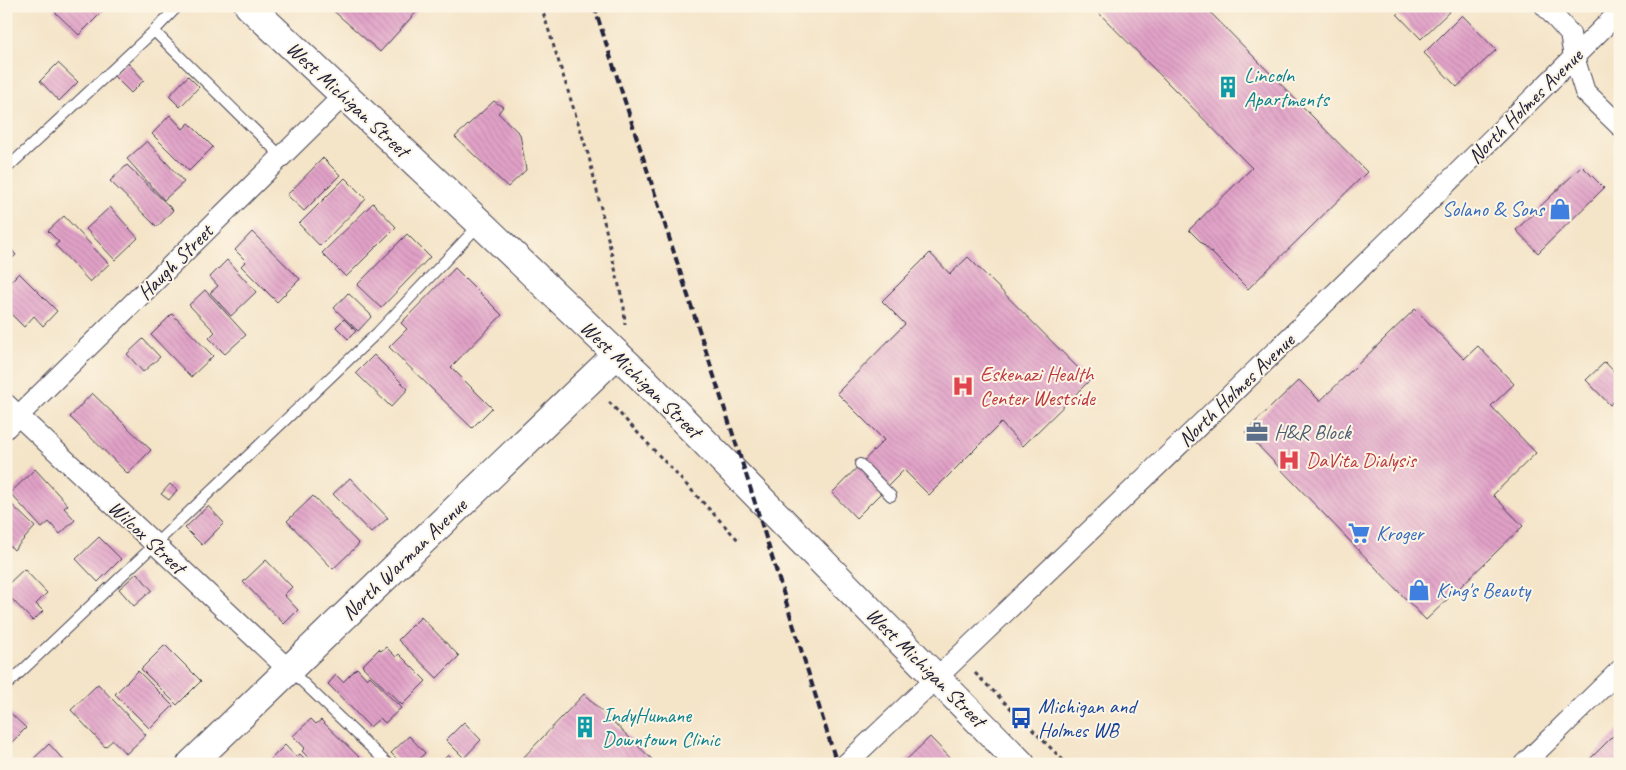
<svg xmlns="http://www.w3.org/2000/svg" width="1626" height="770" font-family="Caveat,sans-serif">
  <defs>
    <pattern id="building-back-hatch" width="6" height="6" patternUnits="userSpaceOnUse" patternTransform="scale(1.25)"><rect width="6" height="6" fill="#e1a1c7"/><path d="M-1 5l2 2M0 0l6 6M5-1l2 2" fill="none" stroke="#c18aac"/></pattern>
  </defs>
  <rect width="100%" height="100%" fill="#fcf5e5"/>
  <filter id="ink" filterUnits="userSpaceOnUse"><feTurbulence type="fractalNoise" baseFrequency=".02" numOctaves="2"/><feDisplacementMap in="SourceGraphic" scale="10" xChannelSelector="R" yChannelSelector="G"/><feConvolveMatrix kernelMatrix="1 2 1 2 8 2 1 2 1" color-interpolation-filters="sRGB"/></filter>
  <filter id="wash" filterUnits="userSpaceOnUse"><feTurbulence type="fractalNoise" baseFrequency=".0096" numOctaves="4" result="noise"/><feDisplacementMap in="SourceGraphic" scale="20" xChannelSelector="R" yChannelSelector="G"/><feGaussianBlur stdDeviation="1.12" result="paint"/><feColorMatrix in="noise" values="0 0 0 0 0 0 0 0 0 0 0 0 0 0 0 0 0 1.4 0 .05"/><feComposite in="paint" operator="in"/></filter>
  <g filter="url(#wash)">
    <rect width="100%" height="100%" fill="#f4e4c8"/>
    <g id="blocks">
      <g fill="url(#building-back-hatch)">
        <polygon points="58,6 108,6 79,35 54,11"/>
        <polygon points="328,6 415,6 419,9 380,52"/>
        <polygon points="1092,6 1204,6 1367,172 1248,289 1189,230 1252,168"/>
        <polygon points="1405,6 1455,6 1421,39 1397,14"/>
        <polygon points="1462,15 1496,50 1457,87 1424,53"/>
        <polygon points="127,62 144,80 131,93 113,75"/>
        <polygon points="58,63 78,82 59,101 40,81"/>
        <polygon points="188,76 199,87 180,107 169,96"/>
        <polygon points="494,101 503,107 498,113 520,134 526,170 508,187 455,137"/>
        <polygon points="170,115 183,129 189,123 213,147 189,171 152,134"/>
        <polygon points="147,141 184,182 164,200 127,159"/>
        <polygon points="323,158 340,175 304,211 287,195"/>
        <polygon points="127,165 173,210 157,227 110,181"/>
        <polygon points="1582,166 1604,188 1538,253 1516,230"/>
        <polygon points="345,178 366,199 320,246 299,224"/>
        <polygon points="373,203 396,227 346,277 322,253"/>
        <polygon points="110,207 138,238 115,260 86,229"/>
        <polygon points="64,216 109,264 90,282 55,245 59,242 48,231"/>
        <polygon points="252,232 300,279 277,302 241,266 246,261 235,250"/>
        <polygon points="407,234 430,257 381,308 357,285"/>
        <polygon points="9,247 16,255 10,260 6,256 6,250"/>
        <polygon points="930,253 950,274 968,257 1090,380 1023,446 1001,423 929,495 904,470 856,518 832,493 884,440 837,393 905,324 882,301"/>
        <polygon points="227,260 256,292 231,316 210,293 218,286 210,277"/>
        <polygon points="455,268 502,315 451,367 492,408 472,428 389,347 407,329 401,323"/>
        <polygon points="19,273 57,311 43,326 34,316 24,327 6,309 6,286"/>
        <polygon points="205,290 246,335 225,354 209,338 215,332 189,305"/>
        <polygon points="348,293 372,316 358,331 334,308"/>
        <polygon points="1415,309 1464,359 1478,346 1514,384 1491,406 1536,453 1493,495 1523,526 1426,620 1245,432 1299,380 1320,401"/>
        <polygon points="172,314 213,356 191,377 151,335"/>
        <polygon points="344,319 356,331 348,339 336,327"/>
        <polygon points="143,339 160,357 143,372 127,354"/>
        <polygon points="374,355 408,389 391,407 356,373"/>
        <polygon points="1605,362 1620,378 1620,395 1610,405 1586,380"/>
        <polygon points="92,393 151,450 128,474 70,417"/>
        <polygon points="35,469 68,505 64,508 75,520 60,534 49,522 42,528 10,493"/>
        <polygon points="350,478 388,518 371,533 333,494"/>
        <polygon points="170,484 177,490 169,500 161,494"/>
        <polygon points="313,496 359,544 333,569 287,521"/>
        <polygon points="6,499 35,527 14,550 6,542"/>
        <polygon points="208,506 224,523 202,545 185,528"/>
        <polygon points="99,537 121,559 98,582 76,559"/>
        <polygon points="266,560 292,587 284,595 298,610 284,624 243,582"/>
        <polygon points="24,569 47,593 36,604 43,611 33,621 6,593 6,586"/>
        <polygon points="137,573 152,590 134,606 119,589"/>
        <polygon points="421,617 459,656 437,678 398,640"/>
        <polygon points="165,645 201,681 177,705 141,669"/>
        <polygon points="386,647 396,657 399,654 426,681 402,705 362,666 379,649 381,651"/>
        <polygon points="357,668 367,679 370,676 401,708 385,723 380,718 370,727 328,684 336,675 343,682"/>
        <polygon points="138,671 173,706 150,729 115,694"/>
        <polygon points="98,684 146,735 126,754 113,740 105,747 71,710"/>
        <polygon points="584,694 657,764 525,764 521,760"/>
        <polygon points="6,709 26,728 6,748"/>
        <polygon points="311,719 316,724 321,720 360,758 354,764 314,764 302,751 305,748 293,736"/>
        <polygon points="464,722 481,740 464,758 446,740"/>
        <polygon points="1620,729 1620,764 1585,764"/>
        <polygon points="409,736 425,753 414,764 402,764 391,753"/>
        <polygon points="930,737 956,764 902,764"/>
        <polygon points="49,744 67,764 28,764"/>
        <polygon points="285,745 296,757 300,754 310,764 266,764"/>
        <polygon points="448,755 457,764 439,764"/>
      </g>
    </g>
  </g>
  <g filter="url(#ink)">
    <use href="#blocks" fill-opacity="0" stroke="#423f50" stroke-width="1"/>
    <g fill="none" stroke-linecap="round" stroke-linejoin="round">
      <g stroke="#423f50" stroke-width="12">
        <g id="lane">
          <polyline points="154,31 282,157"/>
          <polyline points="6,169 154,31 178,6"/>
          <polyline points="860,464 891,496"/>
          <polyline points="290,670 388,764"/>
          <polyline points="6,686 378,332 480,224"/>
        </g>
      </g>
      <g stroke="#423f50" stroke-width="22">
        <g id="street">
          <polyline points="1545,6 1570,34 1574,57 1585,92 1620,126"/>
          <polyline points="6,404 289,670"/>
          <polyline points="6,428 344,95"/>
          <path d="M846 764C1107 516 1366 266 1620 11"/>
          <polyline points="1524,764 1620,670"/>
        </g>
      </g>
      <g stroke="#423f50" stroke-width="30">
        <g id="secondary">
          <polyline points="249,6 480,223 641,377 1021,764"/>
          <polyline points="191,764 617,354"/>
        </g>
      </g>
      <g stroke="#423f50" stroke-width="3" stroke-dasharray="4 4" stroke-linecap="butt">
        <polyline points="541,6 589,157 624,307 625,325"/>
        <polyline points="609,402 739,541"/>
        <polyline points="975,673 1067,764"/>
      </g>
      <use href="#lane" stroke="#fff" stroke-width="10"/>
      <use href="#street" stroke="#fff" stroke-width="20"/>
      <use href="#secondary" stroke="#fff" stroke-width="28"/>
      <polyline stroke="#22223b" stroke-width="4" stroke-dasharray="8 4" stroke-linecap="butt" points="594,6 750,487 837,764"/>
    </g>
  </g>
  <defs>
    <g id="building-bare" transform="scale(1.725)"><path d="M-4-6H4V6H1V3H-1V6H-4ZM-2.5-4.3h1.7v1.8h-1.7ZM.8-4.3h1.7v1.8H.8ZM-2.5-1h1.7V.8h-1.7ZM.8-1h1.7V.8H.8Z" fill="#0f9aa8" stroke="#fcf5e5" stroke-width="2.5" paint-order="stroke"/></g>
    <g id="shop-bare" transform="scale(1.725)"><path d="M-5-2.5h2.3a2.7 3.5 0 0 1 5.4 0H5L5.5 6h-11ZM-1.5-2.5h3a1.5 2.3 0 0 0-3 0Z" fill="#3f7fe0" stroke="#fcf5e5" stroke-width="2.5" paint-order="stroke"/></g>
    <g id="hospital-bare" transform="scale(1.725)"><path d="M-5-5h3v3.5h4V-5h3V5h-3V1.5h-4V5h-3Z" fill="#e0444e" stroke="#fcf5e5" stroke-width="2.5" paint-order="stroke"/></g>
    <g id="office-bare" transform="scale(1.725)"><path d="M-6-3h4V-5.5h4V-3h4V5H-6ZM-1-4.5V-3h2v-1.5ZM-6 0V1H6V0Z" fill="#5c6f8a" stroke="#fcf5e5" stroke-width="2.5" paint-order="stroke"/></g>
    <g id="supermarket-bare" transform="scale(1.725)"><path d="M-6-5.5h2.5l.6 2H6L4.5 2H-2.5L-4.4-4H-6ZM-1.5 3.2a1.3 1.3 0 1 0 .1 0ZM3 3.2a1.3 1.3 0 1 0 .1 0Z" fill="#3f7fe0" stroke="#fcf5e5" stroke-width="2.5" paint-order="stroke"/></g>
    <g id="bus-bare" transform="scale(1.725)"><path d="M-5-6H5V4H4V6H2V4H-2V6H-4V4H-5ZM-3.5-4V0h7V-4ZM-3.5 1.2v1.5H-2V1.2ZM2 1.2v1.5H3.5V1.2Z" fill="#1a4fb4" stroke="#fcf5e5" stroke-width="2.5" paint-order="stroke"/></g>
  </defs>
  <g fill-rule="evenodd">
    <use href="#building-bare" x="1228" y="87"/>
    <use href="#shop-bare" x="1560" y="209"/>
    <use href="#hospital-bare" x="963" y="386"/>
    <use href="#office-bare" x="1257" y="432"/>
    <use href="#hospital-bare" x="1289" y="460"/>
    <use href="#supermarket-bare" x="1359" y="533"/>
    <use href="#shop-bare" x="1419" y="590"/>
    <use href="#bus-bare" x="1021" y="718"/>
    <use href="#building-bare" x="585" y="727"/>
  </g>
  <g text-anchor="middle" stroke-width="4" stroke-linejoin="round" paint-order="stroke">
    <g font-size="21" fill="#0d838f" stroke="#fcf5e5" text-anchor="start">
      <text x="1244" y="82">Lincoln<tspan x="1244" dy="24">Apartments</tspan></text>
      <text x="602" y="722">IndyHumane<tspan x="602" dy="24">Downtown Clinic</tspan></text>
    </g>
    <g font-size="21" fill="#22223b" stroke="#fcf5e5">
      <text transform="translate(348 99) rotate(43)" y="7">West Michigan Street</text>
      <text transform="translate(1525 106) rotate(-45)" y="7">North Holmes Avenue</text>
      <text transform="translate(175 262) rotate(-45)" y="7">Haugh Street</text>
      <text transform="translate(641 379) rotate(44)" y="7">West Michigan Street</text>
      <text transform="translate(1236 390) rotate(-44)" y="7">North Holmes Avenue</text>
      <text transform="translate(147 537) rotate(43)" y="7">Wilcox Street</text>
      <text transform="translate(404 559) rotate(-44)" y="7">North Warman Avenue</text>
      <text transform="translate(926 667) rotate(45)" y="7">West Michigan Street</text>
    </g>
    <g font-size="21" fill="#366cbe" stroke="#fcf5e5" text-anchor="start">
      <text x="1544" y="216" text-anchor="end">Solano &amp; Sons</text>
      <text x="1376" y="540">Kroger</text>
      <text x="1436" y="597">King's Beauty</text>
    </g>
    <g font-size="21" fill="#be3a42" stroke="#fcf5e5" text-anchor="start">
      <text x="980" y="381">Eskenazi Health<tspan x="980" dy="24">Center Westside</tspan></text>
      <text x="1306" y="467">DaVita Dialysis</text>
    </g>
    <g font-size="21" fill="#4e5e75" stroke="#fcf5e5" text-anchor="start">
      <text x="1274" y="439">H&amp;R Block</text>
    </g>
    <g font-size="21" fill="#164399" stroke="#fcf5e5" text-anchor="start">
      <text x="1038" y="713">Michigan and<tspan x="1038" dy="24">Holmes WB</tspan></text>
    </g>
  </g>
  <rect width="1626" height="770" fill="none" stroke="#fcf5e5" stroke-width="25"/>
</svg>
